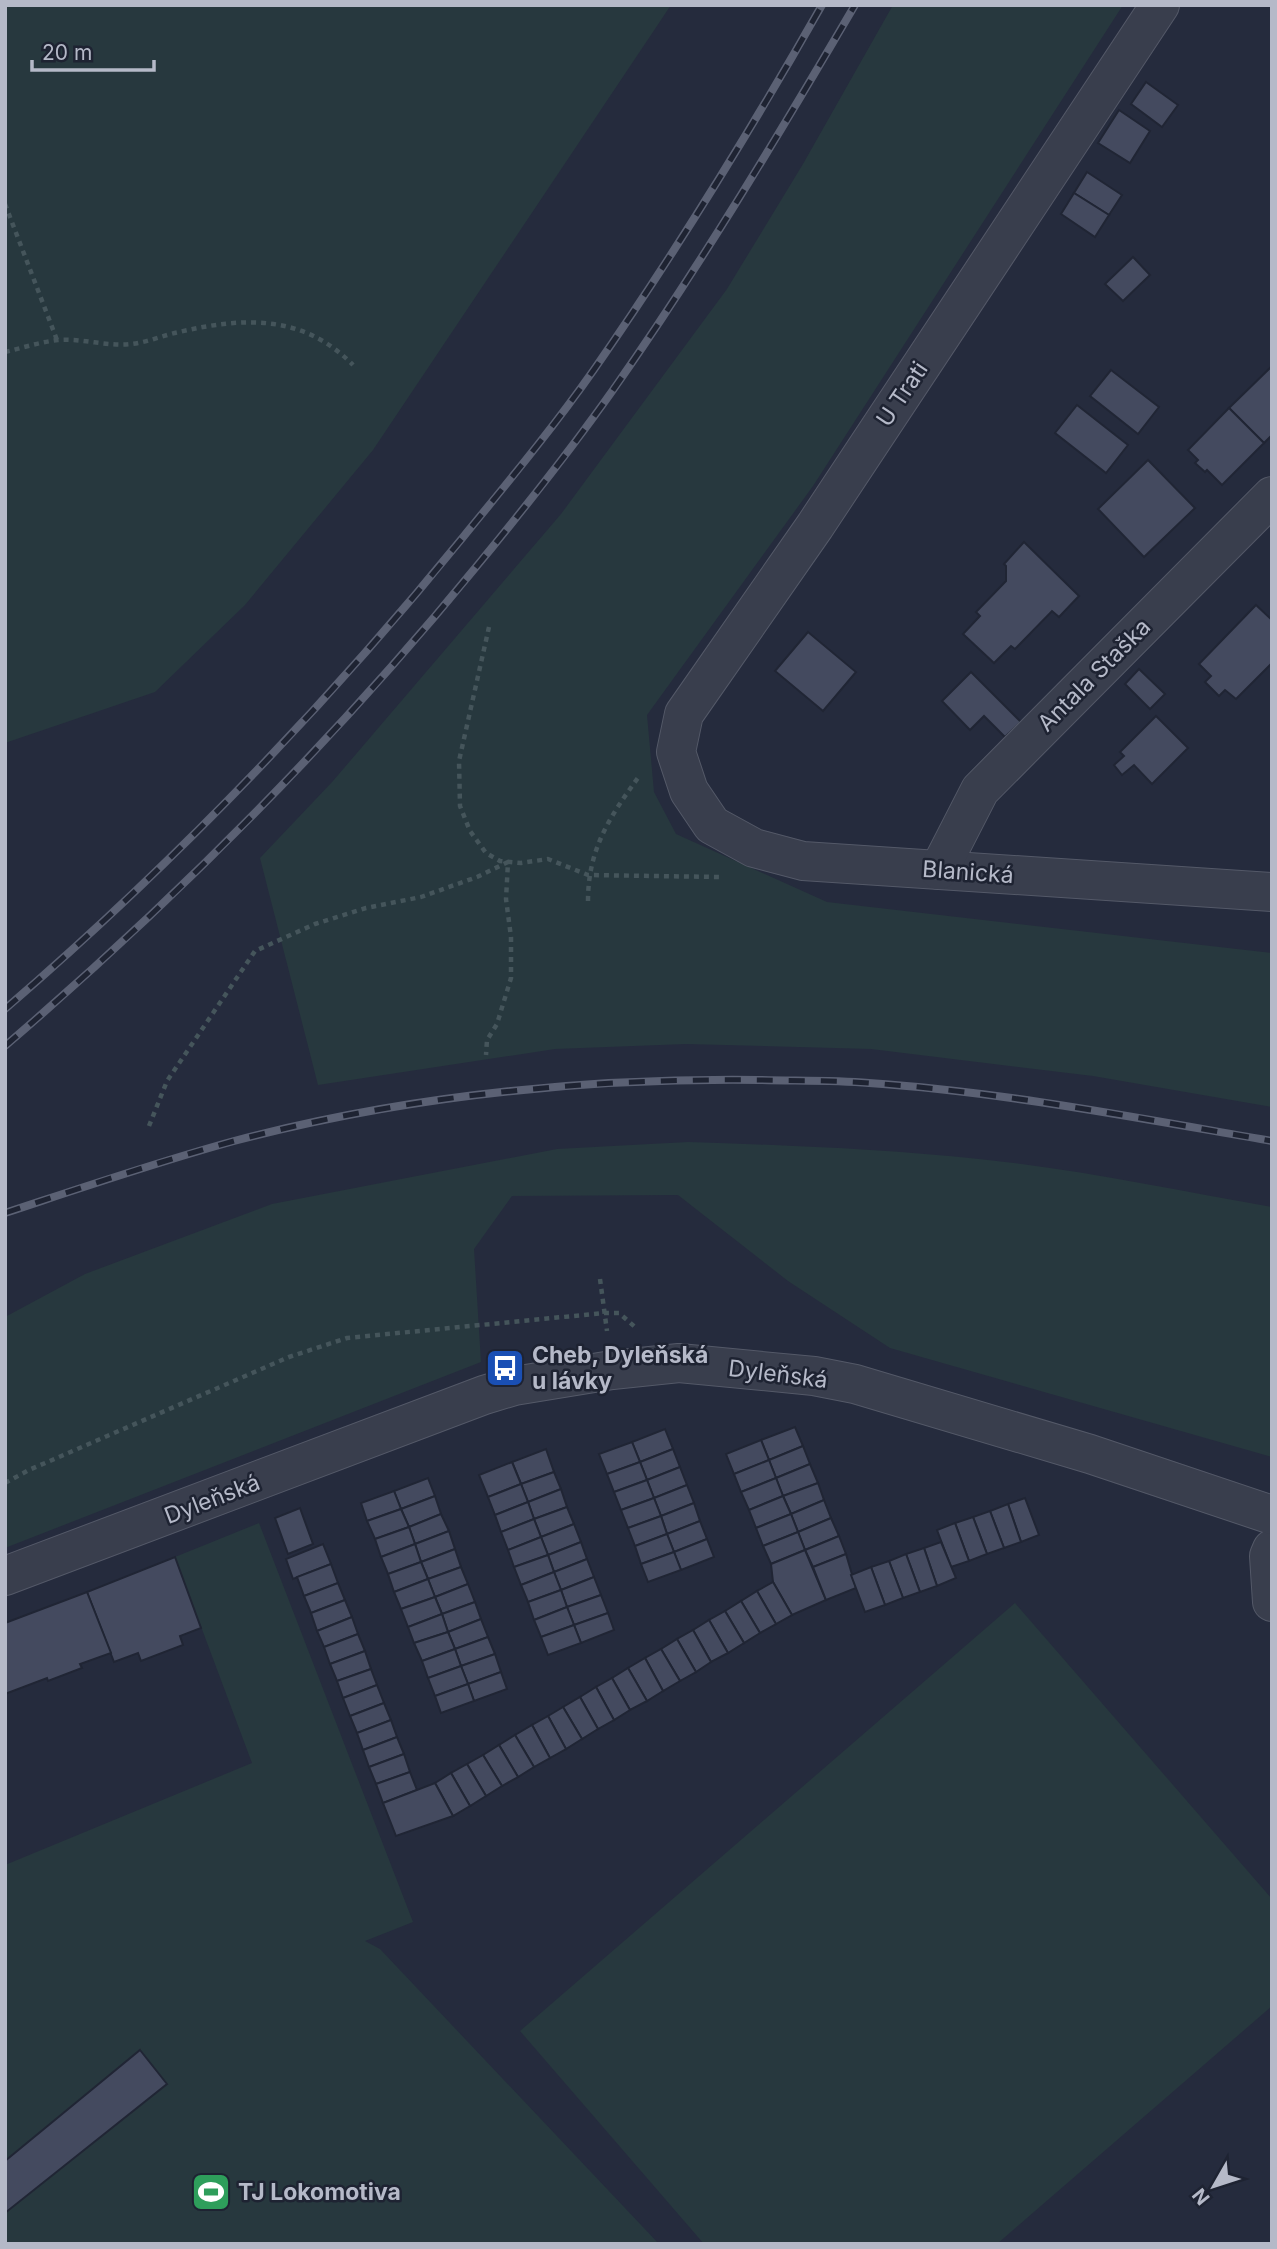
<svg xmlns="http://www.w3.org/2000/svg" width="1277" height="2249" font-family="Inter,sans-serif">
  <rect width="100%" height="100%" fill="#252b3d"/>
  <g fill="#27383e">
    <polygon points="5,5 671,5 373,450 245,605 155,692 5,743"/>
    <polygon points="893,5 1123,5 813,486 647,715 654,792 676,834 827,902 1272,953 1272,1107 1093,1076 871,1049 686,1044 555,1049 318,1085 260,858 333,781 561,514 727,289 803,164"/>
    <path d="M688 1142C785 1145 882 1149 979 1159 1077 1169 1175 1190 1272 1207V1457L890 1348 788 1281 678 1195 512 1196 474 1249 481 1362 5 1548V1317L85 1274 272 1204 557 1149Z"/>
    <polygon points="259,1523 413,1922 365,1941 380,1949 659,2244 5,2244 5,1865 252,1763 175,1557"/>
    <polygon points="1015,1603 1272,1899 1272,2006 997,2244 704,2244 520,2031"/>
  </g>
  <g fill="#444a5f" stroke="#202534" stroke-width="2">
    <polygon points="1146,82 1178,105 1162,127 1131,104"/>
    <polygon points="1119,110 1150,131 1130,163 1098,143"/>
    <polygon points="1087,172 1122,195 1109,215 1074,193"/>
    <polygon points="1074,193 1109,215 1095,237 1061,214"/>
    <polygon points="1133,257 1150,275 1123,301 1105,284"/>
    <polygon points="1272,366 1272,435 1264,443 1229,408"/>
    <polygon points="1111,370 1159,407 1138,434 1090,396"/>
    <polygon points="1077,405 1128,445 1106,473 1055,433"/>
    <polygon points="1229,408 1264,443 1222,485 1207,470 1205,472 1195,463 1198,460 1188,450"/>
    <polygon points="1148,460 1195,508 1144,557 1098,509"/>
    <polygon points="1024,542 1079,596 1059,617 1052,611 1015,649 1011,646 994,663 963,634 980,616 976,612 1006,581 1006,566 1004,564"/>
    <polygon points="1256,605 1272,620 1272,663 1236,699 1225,690 1219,696 1205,682 1211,676 1199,664"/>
    <polygon points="808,632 856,672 823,711 775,671"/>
    <polygon points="1139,669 1165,694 1150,709 1125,684"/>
    <polygon points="971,672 1021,722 1005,737 984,716 970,730 942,701"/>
    <polygon points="1156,716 1188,748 1152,784 1134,765 1122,775 1114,765 1124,756 1120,752"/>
    <polygon points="795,1427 803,1446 769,1460 761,1440"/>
    <polygon points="665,1429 673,1449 640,1462 632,1442"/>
    <polygon points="761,1440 769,1460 734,1474 726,1454"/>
    <polygon points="632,1442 640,1462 607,1474 599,1454"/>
    <polygon points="803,1446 810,1464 776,1478 769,1460"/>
    <polygon points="546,1449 554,1472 521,1484 512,1462"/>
    <polygon points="673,1449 680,1467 647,1480 640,1462"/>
    <polygon points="769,1460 776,1478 741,1492 734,1474"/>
    <polygon points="512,1462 521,1484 488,1497 479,1475"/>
    <polygon points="640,1462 647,1480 614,1492 607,1474"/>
    <polygon points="810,1464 818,1483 783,1496 776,1478"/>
    <polygon points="680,1467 687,1485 654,1498 647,1480"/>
    <polygon points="554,1472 561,1489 528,1502 521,1484"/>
    <polygon points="428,1478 435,1496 401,1509 394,1491"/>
    <polygon points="776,1478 783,1496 749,1510 741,1492"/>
    <polygon points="647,1480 654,1498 621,1510 614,1492"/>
    <polygon points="818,1483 824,1500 791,1514 783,1496"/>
    <polygon points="521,1484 528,1502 495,1515 488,1497"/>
    <polygon points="687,1485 694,1503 661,1516 654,1498"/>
    <polygon points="561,1489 567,1507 534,1519 528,1502"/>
    <polygon points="394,1491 401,1509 367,1521 361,1503"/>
    <polygon points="435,1496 441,1514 409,1527 401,1509"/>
    <polygon points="783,1496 791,1514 756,1528 749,1510"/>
    <polygon points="654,1498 661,1516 628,1528 621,1510"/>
    <polygon points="1025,1498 1039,1535 1021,1542 1008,1504"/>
    <polygon points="824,1500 831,1518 798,1532 791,1514"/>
    <polygon points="528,1502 534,1519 501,1532 495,1515"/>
    <polygon points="694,1503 700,1521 667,1534 661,1516"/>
    <polygon points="1008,1504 1021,1542 1004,1548 990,1511"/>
    <polygon points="567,1507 574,1524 541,1537 534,1519"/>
    <polygon points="300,1508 313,1544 288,1554 275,1518"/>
    <polygon points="401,1509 409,1527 375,1539 367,1521"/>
    <polygon points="990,1511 1004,1548 987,1554 973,1517"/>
    <polygon points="441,1514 449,1531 415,1544 409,1527"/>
    <polygon points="791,1514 798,1532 763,1546 756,1528"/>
    <polygon points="661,1516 667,1534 635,1546 628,1528"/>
    <polygon points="973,1517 987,1554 969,1561 955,1523"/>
    <polygon points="831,1518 839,1536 805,1550 798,1532"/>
    <polygon points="534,1519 541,1537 508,1550 501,1532"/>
    <polygon points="700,1521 707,1539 674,1552 667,1534"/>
    <polygon points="955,1523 969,1561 951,1567 937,1530"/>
    <polygon points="574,1524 581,1542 548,1555 541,1537"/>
    <polygon points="409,1527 415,1544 381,1557 375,1539"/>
    <polygon points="449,1531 455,1549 421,1562 415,1544"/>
    <polygon points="798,1532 805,1550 771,1564 763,1546"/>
    <polygon points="667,1534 674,1552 641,1564 635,1546"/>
    <polygon points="839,1536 846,1554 813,1567 805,1550"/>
    <polygon points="541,1537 548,1555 514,1567 508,1550"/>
    <polygon points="707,1539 714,1557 681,1570 674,1552"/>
    <polygon points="581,1542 587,1559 554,1572 548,1555"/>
    <polygon points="941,1542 956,1578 937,1586 924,1548"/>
    <polygon points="323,1544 331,1564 293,1579 286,1559"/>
    <polygon points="415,1544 421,1562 388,1574 381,1557"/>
    <polygon points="924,1548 937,1586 920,1592 906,1554"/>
    <polygon points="455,1549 461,1567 428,1579 421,1562"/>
    <polygon points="805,1550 826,1600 792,1615 773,1582 771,1564"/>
    <polygon points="674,1552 681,1570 648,1582 641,1564"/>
    <polygon points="846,1554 856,1588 826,1600 813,1567"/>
    <polygon points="906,1554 920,1592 903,1598 889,1561"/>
    <polygon points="548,1555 554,1572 521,1585 514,1567"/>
    <polygon points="175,1557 201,1628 180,1636 183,1645 141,1661 138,1653 114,1662 87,1592"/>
    <polygon points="587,1559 594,1577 561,1590 554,1572"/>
    <polygon points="889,1561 903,1598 885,1605 871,1567"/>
    <polygon points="421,1562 428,1579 394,1592 388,1574"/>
    <polygon points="331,1564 338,1583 304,1596 297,1577"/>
    <polygon points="461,1567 468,1584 435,1597 428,1579"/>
    <polygon points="871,1567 885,1605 865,1612 851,1575"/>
    <polygon points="554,1572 561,1590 528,1602 521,1585"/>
    <polygon points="594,1577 601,1595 567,1607 561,1590"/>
    <polygon points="428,1579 435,1597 401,1609 394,1592"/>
    <polygon points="773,1582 792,1615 776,1624 757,1591"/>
    <polygon points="338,1583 345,1600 311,1613 304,1596"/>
    <polygon points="468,1584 475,1602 442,1614 435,1597"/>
    <polygon points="561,1590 567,1607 534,1620 528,1602"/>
    <polygon points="757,1591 776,1624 760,1633 741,1601"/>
    <polygon points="87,1592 111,1653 80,1664 82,1668 48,1681 47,1678 5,1694 5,1623"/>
    <polygon points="601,1595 608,1613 574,1625 567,1607"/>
    <polygon points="435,1597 442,1614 408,1627 401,1609"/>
    <polygon points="345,1600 352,1617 317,1631 311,1613"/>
    <polygon points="741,1601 760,1633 744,1643 725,1611"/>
    <polygon points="475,1602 481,1619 448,1632 442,1614"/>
    <polygon points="567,1607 574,1625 541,1637 534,1620"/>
    <polygon points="725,1611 744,1643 728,1653 709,1620"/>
    <polygon points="608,1613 614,1630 581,1643 574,1625"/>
    <polygon points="442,1614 448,1632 414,1643 408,1627"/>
    <polygon points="352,1617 358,1634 324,1647 317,1631"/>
    <polygon points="481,1619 488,1637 455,1649 448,1632"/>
    <polygon points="709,1620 728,1653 711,1662 693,1630"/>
    <polygon points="574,1625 581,1643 548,1655 541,1637"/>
    <polygon points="693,1630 711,1662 696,1672 677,1639"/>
    <polygon points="448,1632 455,1649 422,1661 414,1643"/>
    <polygon points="358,1634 365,1651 330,1664 324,1647"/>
    <polygon points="488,1637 495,1654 461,1666 455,1649"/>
    <polygon points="677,1639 696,1672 680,1681 661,1649"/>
    <polygon points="455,1649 461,1666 428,1678 422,1661"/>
    <polygon points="661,1649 680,1681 663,1691 645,1658"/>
    <polygon points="365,1651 371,1669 337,1681 330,1664"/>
    <polygon points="495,1654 501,1672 468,1684 461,1666"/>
    <polygon points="645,1658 663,1691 647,1701 628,1668"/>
    <polygon points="461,1666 468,1684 435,1696 428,1678"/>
    <polygon points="628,1668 647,1701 630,1710 612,1678"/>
    <polygon points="371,1669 377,1685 343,1698 337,1681"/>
    <polygon points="501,1672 507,1689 474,1701 468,1684"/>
    <polygon points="612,1678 630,1710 614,1720 596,1687"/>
    <polygon points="468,1684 474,1701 441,1713 435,1696"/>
    <polygon points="377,1685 384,1703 350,1716 343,1698"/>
    <polygon points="596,1687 614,1720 598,1729 580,1697"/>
    <polygon points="580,1697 598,1729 582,1739 563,1707"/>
    <polygon points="384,1703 391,1720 357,1733 350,1716"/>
    <polygon points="563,1707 582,1739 566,1749 548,1716"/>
    <polygon points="548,1716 566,1749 550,1758 532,1725"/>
    <polygon points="391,1720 397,1737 363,1750 357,1733"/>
    <polygon points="532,1725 550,1758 534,1767 515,1735"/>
    <polygon points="515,1735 534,1767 518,1777 499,1745"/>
    <polygon points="397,1737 404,1754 369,1767 363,1750"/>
    <polygon points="499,1745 518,1777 502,1786 483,1755"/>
    <polygon points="404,1754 410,1772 376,1784 369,1767"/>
    <polygon points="483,1755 502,1786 486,1796 467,1764"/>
    <polygon points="467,1764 486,1796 470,1806 451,1773"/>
    <polygon points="410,1772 417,1790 383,1803 376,1784"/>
    <polygon points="451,1773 470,1806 453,1816 435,1783"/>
    <polygon points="435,1783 453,1816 396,1836 383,1803"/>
    <polygon points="140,2050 167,2084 5,2213 5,2161"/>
  </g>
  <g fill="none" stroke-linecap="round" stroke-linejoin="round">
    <g stroke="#545968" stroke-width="40">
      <g id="minor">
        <polyline points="1160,5 815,526 684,714 676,752 689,791 712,825 754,848 803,861 1272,892"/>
        <polyline points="939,870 980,790 1272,496"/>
        <polyline points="1272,1549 1269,1556 1272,1602"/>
        <polyline points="5,1576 484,1395 514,1386 612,1370 679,1363 814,1376 855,1384 1090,1454 1272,1515"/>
      </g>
    </g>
    <g stroke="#45555b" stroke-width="4.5" stroke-dasharray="5 5" stroke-linecap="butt">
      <polyline points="5,204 57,340"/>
      <path d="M5 352C22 348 40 342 58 340 82 338 108 347 132 344 148 342 164 335 179 332 244 317 303 314 353 365"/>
      <polyline points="489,627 459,761 460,806 470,831 486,853 500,861 521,863 548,859 588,875 719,877"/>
      <path d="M588 901C588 848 611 815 640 775"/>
      <polyline points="149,1126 167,1081 255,951 315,924 366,908 421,897 477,877 508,862 506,899 511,937 511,978 497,1024 487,1040 486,1055"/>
      <polyline points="600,1279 607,1331"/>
      <polyline points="5,1483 29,1470 289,1357 347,1338 604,1313 619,1313 635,1327"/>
    </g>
    <use href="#minor" stroke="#393e4d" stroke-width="38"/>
    <g stroke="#5b6174" stroke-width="8">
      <g id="rail">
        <path d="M5 1009C172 865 325 707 464 536 508 482 553 428 593 371 675 253 751 130 822 5"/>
        <path d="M5 1046C175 900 333 742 476 567 523 510 570 451 613 390 700 266 778 136 855 5"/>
        <path d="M5 1213C81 1188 157 1162 234 1141 405 1096 582 1078 759 1080 795 1081 832 1080 869 1083 1004 1092 1138 1118 1272 1141"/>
      </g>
    </g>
    <use href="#rail" stroke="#1e2332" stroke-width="5" stroke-dasharray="16" stroke-linecap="butt"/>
  </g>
  <defs>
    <g id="bus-square" transform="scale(2.0125)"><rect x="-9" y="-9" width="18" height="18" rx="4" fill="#1a4fb4" stroke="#1e2332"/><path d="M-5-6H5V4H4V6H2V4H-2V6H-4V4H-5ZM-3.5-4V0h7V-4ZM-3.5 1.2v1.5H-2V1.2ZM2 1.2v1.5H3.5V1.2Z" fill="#fff"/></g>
    <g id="stadium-square" transform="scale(2.0125)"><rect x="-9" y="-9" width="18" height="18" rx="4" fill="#2e9e5b" stroke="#1e2332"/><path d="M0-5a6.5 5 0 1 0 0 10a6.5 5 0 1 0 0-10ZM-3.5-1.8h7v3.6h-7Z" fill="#fff"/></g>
  </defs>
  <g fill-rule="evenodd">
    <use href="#bus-square" x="505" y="1368"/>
    <use href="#stadium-square" x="211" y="2192"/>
  </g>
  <g text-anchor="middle" stroke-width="5" stroke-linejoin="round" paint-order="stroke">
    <g font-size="23" fill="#b5b9c8" stroke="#1e2332">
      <text transform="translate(902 394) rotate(-56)" y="8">U Trati</text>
      <text transform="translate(1094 675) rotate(-45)" y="8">Antala Staška</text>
      <text transform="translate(968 872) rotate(4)" y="8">Blanická</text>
      <text transform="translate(778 1374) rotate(7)" y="8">Dyleňská</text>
      <text transform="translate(212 1499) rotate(-21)" y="8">Dyleňská</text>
    </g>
    <g font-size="23" font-weight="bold" fill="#b5b9c8" stroke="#1e2332" text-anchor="start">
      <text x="532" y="1363">Cheb, Dyleňská<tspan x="532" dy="26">u lávky</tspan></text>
      <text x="238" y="2200">TJ Lokomotiva</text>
    </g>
  </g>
  <rect width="1277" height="2249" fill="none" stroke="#b5b9c8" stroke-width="14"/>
  <g transform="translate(1214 2186) rotate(231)" stroke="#1e2332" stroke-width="5" paint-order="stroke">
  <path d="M0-5L12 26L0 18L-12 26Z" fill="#b5b9c8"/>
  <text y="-10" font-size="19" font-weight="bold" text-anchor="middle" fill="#b5b9c8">N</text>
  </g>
  <path d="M32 60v10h122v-10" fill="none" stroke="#b5b9c8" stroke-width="3.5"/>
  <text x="42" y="60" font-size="21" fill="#b5b9c8" stroke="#1e2332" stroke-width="5" paint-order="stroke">20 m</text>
</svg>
